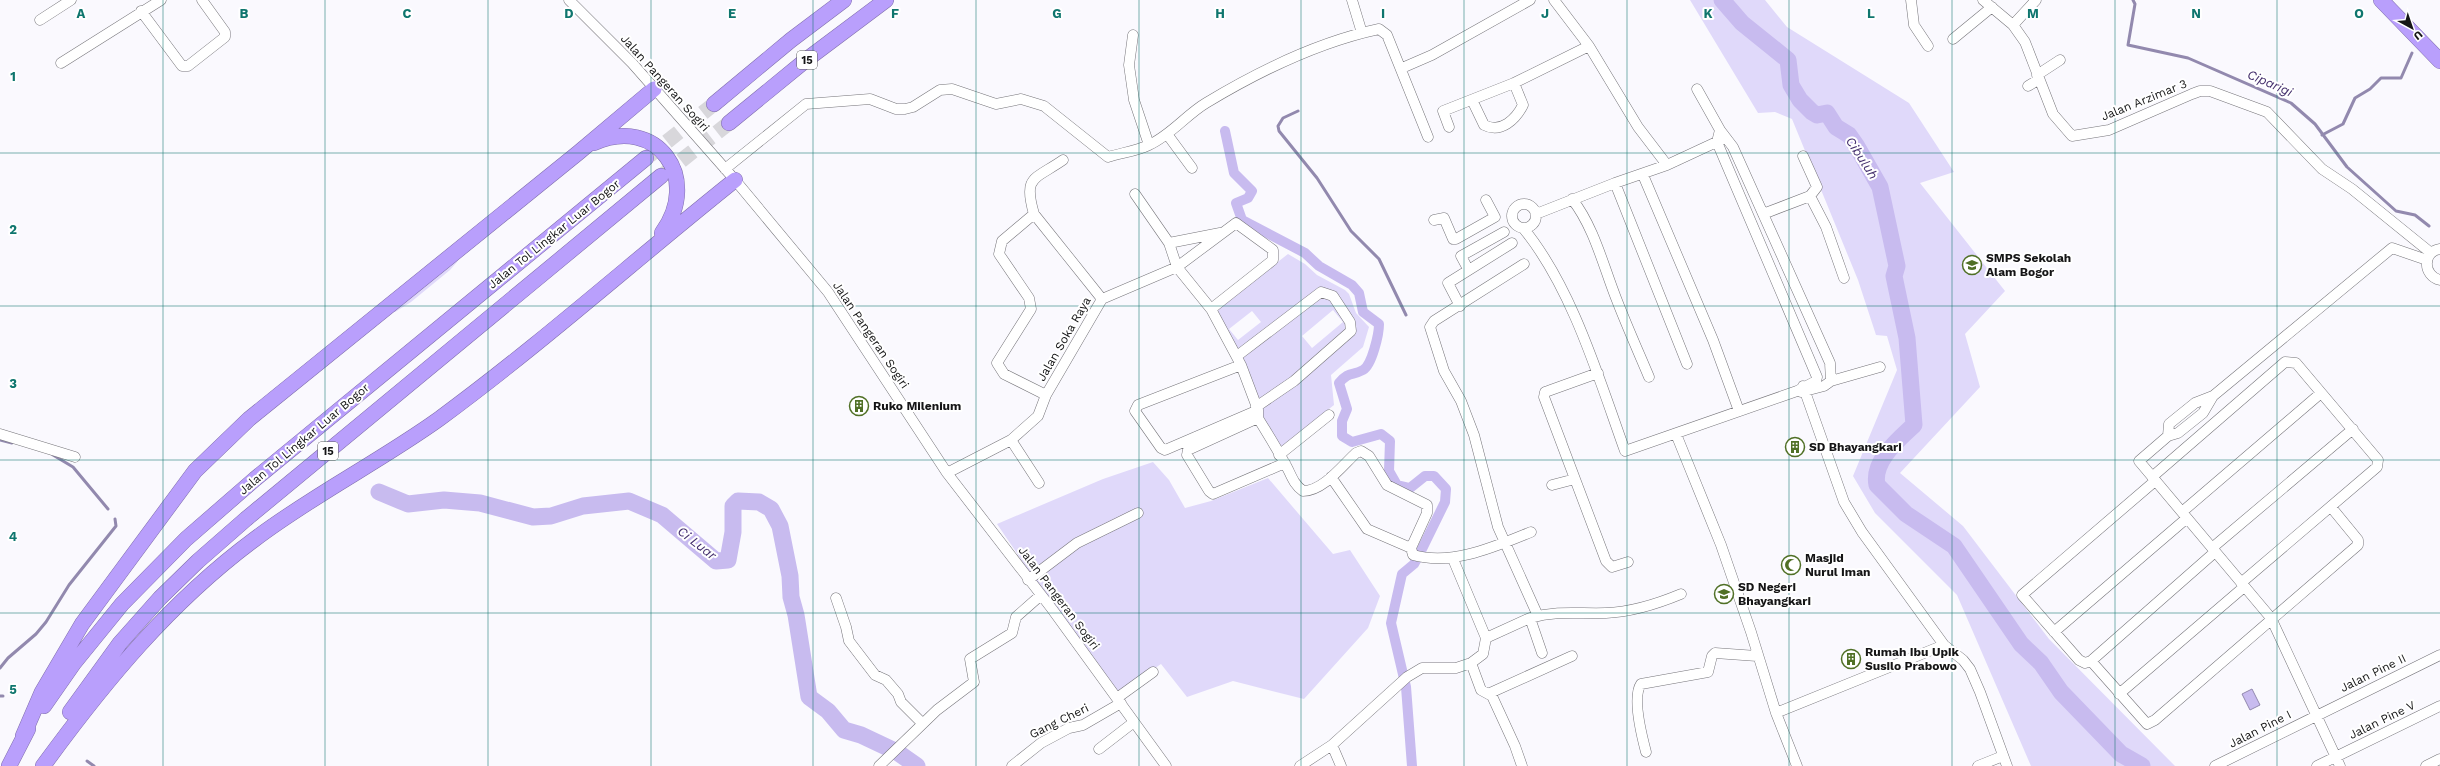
<svg xmlns="http://www.w3.org/2000/svg" width="2440" height="766" font-family="'Work Sans',sans-serif">
<style>
.green{fill:#e0d9fa;fill-rule:evenodd}
.water{fill:#c8bbef;stroke:#9289ae}
.lines{fill:none;stroke-linecap:round;stroke-linejoin:round}
.stream{stroke:#9289ae;stroke-width:3}
.canal{stroke:#c8bbef;stroke-width:10}
.river{stroke:#c8bbef;stroke-width:17}
.highway-tunnel{stroke:#d8d7db;stroke-width:15;stroke-dasharray:15 8;stroke-linecap:butt}
.minor-casing{stroke:#76757a;stroke-width:11}
.highway-casing{stroke:#806fac;stroke-width:16}
.minor{stroke:#fff;stroke-width:10}
.highway{stroke:#b99ffc;stroke-width:15}
.grid{fill:none;stroke:#0f766e;stroke-width:1;stroke-opacity:0.55}
.labels{text-anchor:middle;dominant-baseline:central;stroke-width:4;stroke-linejoin:round;paint-order:stroke}
.shield{fill:#fff;stroke:#5b5b5c;stroke-width:1}
.shield-label{font-size:11px;font-weight:bold;fill:#151516}
.street-label{font-size:12px;fill:#151516;stroke:#fff}
.poi-label{font-size:12px;font-weight:bold;fill:#151516;stroke:#fff;text-anchor:start}
.water-label{font-size:13px;font-style:italic;fill:#432e6c;stroke:#fff}
.grid-label{font-size:13px;text-anchor:middle;font-weight:bold;fill:#0f766e;stroke:#fff;stroke-width:4;stroke-linejoin:round;paint-order:stroke}
</style>
<rect width="100%" height="100%" fill="#faf9fe"/>
<path class="green" d="M1690,0H1765L1787,27L1909,103L1954,172L1920,183L2005,291L1965,334L1980,387L1900,473L1963,526L2049,639L2175,766H2031L1957,595L1875,513L1853,476L1897,370L1887,336L1876,335L1858,280L1792,119L1775,112L1758,113Z
M468,240L457,262L450,270L411,302L395,312L378,313Z
M1288,254L1305,264L1317,275L1345,290L1349,294L1356,313L1369,327L1363,347L1331,375L1334,405L1280,448L1274,445L1218,311L1220,307ZM1333,310L1343,322L1312,348L1302,336ZM1252,311L1261,322L1238,340L1229,329Z
M1153,462L1169,480L1185,508L1211,501L1268,478L1333,554L1350,550L1380,596L1368,628L1304,699L1233,681L1187,697L1161,664L1114,696L997,524L1103,479Z"/>
<path class="water" d="M2252,689L2260,705L2250,710L2242,694Z"/>
<g class="lines">
<path class="stream" d="M2133,0L2135,4L2128,45L2188,58L2291,103L2315,124L2347,167L2396,211L2415,215L2429,226
M1298,111L1283,118L1278,126L1279,131L1317,178L1351,231L1379,259L1406,315
M2322,135L2343,124L2355,98L2370,89L2381,78H2401L2412,53
M0,440L12,443
M53,455L73,467L108,509
M0,668L8,658L36,634L46,622L69,585L116,526L115,519
M0,696H3
M87,761L94,766"/>
<path class="canal" d="M1225,131L1234,173L1252,191L1248,198L1236,203L1242,220L1305,253L1319,266L1352,285L1359,293L1363,312L1379,324C1379,334 1372,365 1363,370C1352,376 1349,371 1339,383L1347,409L1342,421V436L1352,442L1381,434L1390,441L1389,471L1397,485L1410,488L1425,476H1434L1446,489L1445,502L1420,553L1414,564L1402,574L1391,623L1406,687L1412,766"/>
<path class="river" d="M1722,0L1742,23L1788,60L1791,85L1800,100L1812,112L1817,115L1827,113L1836,127L1849,135L1856,145L1880,187L1897,266L1894,276L1907,338L1914,425C1898,440 1872,461 1877,485L1906,514L1954,546L2021,644L2041,663L2061,692L2121,754L2142,766
M379,492L408,504L444,500L480,503L533,517L551,516L583,506L629,501L662,515L716,561L728,560L733,532V506L738,501L759,502L771,509L780,526L790,576L791,597L796,615L809,697L828,711L844,730L861,735L897,752L917,766"/>
<path class="highway-tunnel" d="M649,156L714,104
M663,175L729,123"/>
<defs>
<path id="minor" d="M569,0L632,63L735,180L828,292L947,473L1052,609L1166,766
M1352,0L1362,33
M1554,0L1589,46L1638,127L1667,165
M1911,0L1914,25L1928,46
M1983,0L2013,25L2025,42L2053,114L2072,136L2109,130L2192,94L2200,91H2210L2267,112L2322,169L2352,189L2431,253
M141,11L182,66H188L225,37V32L202,0
M40,20L71,0
M2013,25L2036,0
M1133,35L1129,65L1134,100L1149,145
M1953,39L1992,7
M61,63L161,0
M1402,68L1432,55L1530,0
M2037,75L2060,60
M2028,86L2038,80
M1697,89L1720,130L1733,147L1830,363L1831,381L1824,386L1801,392
M1472,100L1484,125C1501,134 1516,119 1523,105L1514,83
M1449,127L1443,111L1514,83L1589,46
M1167,134L1192,168
M1063,160C1034,180 1023,176 1034,214L1102,299
M725,169L806,104L870,99L896,109H905L913,107L940,90L952,89L996,104L1021,99L1044,106L1108,157C1121,153 1137,151 1149,145C1171,135 1186,115 1206,103C1259,71 1318,42 1379,29L1387,35L1428,137
M1643,175L1713,340L1739,411
M1615,183L1687,364
M1135,194L1169,243L1177,267L1211,309L1241,365L1258,410V418C1267,433 1276,447 1284,462C1291,473 1292,483 1303,491C1323,491 1342,466 1356,453L1361,451L1369,456L1387,485L1427,505V513L1411,548L1413,555C1452,566 1494,547 1531,532
M1810,196L1826,227L1844,278
M1572,199C1594,227 1603,265 1616,298C1626,324 1638,351 1649,377
M1512 216a12 12 0 1 1 24 0a12 12 0 1 1-24 0Z
M1034,214L1002,241L999,254L1029,298L1031,309L997,363L1004,374L1046,395
M1536,214L1615,183L1667,165L1723,139
M1763,214L1810,196L1817,187L1803,156
M1434,220L1444,218L1453,239H1456L1495,217L1486,200
M1523,228C1572,287 1599,379 1625,451L1797,391L1816,381L1817,377L1717,142L1720,130
M1169,243L1220,233
M2440,249C2422,252 2423,276 2440,280
M1524,264L1434,321L1430,327L1444,371L1461,401L1474,435L1498,527L1538,616
M1468,269L1461,256L1504,232
M1460,306L1448,283L1512,243
M1237,356L1321,292L1333,296L1350,322L1351,331L1294,381L1256,407
M1241,365L1138,405L1135,411L1161,448L1165,450L1258,410
M1598,373L1548,391L1545,392L1544,397L1606,561L1612,567L1628,562
M1831,381L1880,367
M1803,386L1844,502L1862,532L1944,645L1963,660L1970,669L1980,692L2007,766
M1258,418L1188,450L1187,455L1209,491L1213,494L1285,463
M0,434L75,457
M1676,434L1721,545L1751,632L1776,713L1797,766
M2168,436L2169,424L2195,403L2213,396
M1011,440L1039,483
M1279,455L1329,415
M947,473L1011,440L1038,416L1046,395L1102,299L1177,267L1236,223L1273,250V260L1211,309
M1331,477L1367,529L1411,548
M2152,477L2285,362L2296,363L2378,460L2377,467L2241,583
M2155,481L2022,595L2079,660L2085,663L2091,661L2147,724L2155,720L2358,545V540L2331,507
M1552,485L1575,479
M2182,512L2321,393
M2212,548L2353,429
M1028,580L1077,543L1138,513
M836,598L846,627L849,641L875,675L886,680L898,694L901,702L922,723
M1530,618C1558,610 1579,614 1606,613C1632,612 1657,604 1681,594
M2054,632L2187,518
M1486,638L1530,618L1542,653
M2091,661L2215,552
M1471,663L1481,690L1492,696L1515,746L1522,766
M1490,693L1572,656
M2119,694L2244,587
M1117,698L1153,672
M1776,713L1944,645
M1332,745L1341,766
M1099,749L1134,722
M1646,752C1642,737 1632,697 1641,684L1708,672L1712,656L1715,653L1757,656
M879,766L937,710L974,682L970,659L1012,633L1016,617L1041,595
M1012,766L1041,743L1069,728L1083,725L1121,703
M1300,766L1332,745L1407,677L1422,668H1456L1471,663L1483,654L1486,638L1453,559
M1978,766L2003,756
M2215,766L2440,655
M2317,766L2440,706
M2340,766L2271,618L2139,461L2168,436L2178,433L2203,413L2213,396L2392,248L2427,260
M2426,766L2440,759"/>
<path id="highway" d="M2381,0L2440,61
M714,104L791,40L844,0
M729,123L806,60L886,0
M594,143C657,115 702,178 662,233
M44,706L74,663L122,604L186,539L255,479L646,158
M70,712L120,643L160,598L198,561L246,519L661,176
M23,736L42,692L82,624L195,471L249,419L578,153L654,89
M9,766L28,729
M43,766C105,681 170,602 255,539C313,495 379,462 439,419C541,344 636,259 735,180"/>
</defs>
<use href="#minor" class="minor-casing"/>
<use href="#highway" class="highway-casing"/>
<use href="#minor" class="minor"/>
<use href="#highway" class="highway"/>
</g>
<path class="grid" d="M163,0V766M325,0V766M488,0V766M651,0V766M813,0V766M976,0V766M1139,0V766M1301,0V766M1464,0V766M1627,0V766M1789,0V766M1952,0V766M2115,0V766M2277,0V766M0,153H2440M0,306H2440M0,460H2440M0,613H2440"/>
<defs>
<symbol id="school-ring" viewBox="-11 -11 22 22"><circle r="9.5" fill="#fff" stroke="#507026" stroke-width="1.5"/><path d="M0-5L7-2L0 1L-7-2ZM-4 1L0 2.5L4 1V4Q0 6-4 4Z" fill="#507026"/></symbol>
<symbol id="building-ring" viewBox="-11 -11 22 22"><circle r="9.5" fill="#fff" stroke="#507026" stroke-width="1.5"/><path d="M-4-6H4V6H1V3H-1V6H-4ZM-2.5-4.3h1.7v1.8h-1.7ZM.8-4.3h1.7v1.8H.8ZM-2.5-1h1.7V.8h-1.7ZM.8-1h1.7V.8H.8Z" fill="#507026"/></symbol>
<symbol id="mosque-ring" viewBox="-11 -11 22 22"><circle r="9.5" fill="#fff" stroke="#507026" stroke-width="1.5"/><path d="M3.5-4.9A6 6 0 1 0 3.5 4.9A5 5 0 1 1 3.5-4.9Z" fill="#507026"/></symbol>
</defs>
<g fill-rule="evenodd">
<use href="#school-ring" x="1961" y="254" width="22" height="22"/>
<use href="#building-ring" x="848" y="395" width="22" height="22"/>
<use href="#building-ring" x="1784" y="436" width="22" height="22"/>
<use href="#mosque-ring" x="1780" y="554" width="22" height="22"/>
<use href="#school-ring" x="1713" y="583" width="22" height="22"/>
<use href="#building-ring" x="1840" y="648" width="22" height="22"/>
</g>
<g class="labels">
<g class="shield">
<rect x="797" y="51" width="20" height="18" rx="3"/>
<rect x="318" y="442" width="20" height="18" rx="3"/>
</g>
<g class="shield-label">
<text x="807" y="60">15</text>
<text x="328" y="451">15</text>
</g>
<g class="street-label">
<text transform="translate(665 83) rotate(48)">Jalan Pangeran Sogiri</text>
<text transform="translate(2144 100) rotate(-22)">Jalan Arzimar 3</text>
<text transform="translate(554 234) rotate(-39)">Jalan Tol Lingkar Luar Bogor</text>
<text transform="translate(871 335) rotate(56)">Jalan Pangeran Sogiri</text>
<text transform="translate(1064 339) rotate(-60)">Jalan Soka Raya</text>
<text transform="translate(304 439) rotate(-40)">Jalan Tol Lingkar Luar Bogor</text>
<text transform="translate(1059 598) rotate(53)">Jalan Pangeran Sogiri</text>
<text transform="translate(2373 673) rotate(-26)">Jalan Pine II</text>
<text transform="translate(2382 720) rotate(-26)">Jalan Pine V</text>
<text transform="translate(1059 721) rotate(-26)">Gang Cheri</text>
<text transform="translate(2260 729) rotate(-27)">Jalan Pine I</text>
</g>
<g class="poi-label">
<text x="1986" y="258">SMPS Sekolah<tspan x="1986" dy="14">Alam Bogor</tspan></text>
<text x="873" y="406">Ruko Milenium</text>
<text x="1809" y="447">SD Bhayangkari</text>
<text x="1805" y="558">Masjid<tspan x="1805" dy="14">Nurul Iman</tspan></text>
<text x="1738" y="587">SD Negeri<tspan x="1738" dy="14">Bhayangkari</tspan></text>
<text x="1865" y="652">Rumah Ibu Upik<tspan x="1865" dy="14">Susilo Prabowo</tspan></text>
</g>
<g class="water-label">
<text transform="translate(2270 83) rotate(24)">Ciparigi</text>
<text transform="translate(1862 158) rotate(57)">Cibuluh</text>
<text transform="translate(697 543) rotate(38)">Ci Luar</text>
</g>
</g>
<g class="grid-label">
<text x="81" y="18">A</text>
<text x="244" y="18">B</text>
<text x="407" y="18">C</text>
<text x="569" y="18">D</text>
<text x="732" y="18">E</text>
<text x="895" y="18">F</text>
<text x="1057" y="18">G</text>
<text x="1220" y="18">H</text>
<text x="1383" y="18">I</text>
<text x="1545" y="18">J</text>
<text x="1708" y="18">K</text>
<text x="1871" y="18">L</text>
<text x="2033" y="18">M</text>
<text x="2196" y="18">N</text>
<text x="2359" y="18">O</text>
<text x="13" y="81">1</text>
<text x="13" y="234">2</text>
<text x="13" y="388">3</text>
<text x="13" y="541">4</text>
<text x="13" y="694">5</text>
</g>
<g transform="translate(2412 28) rotate(140)" stroke="#ffffff" stroke-width="3" paint-order="stroke">
<path d="M0-3L7 15L0 10L-7 15Z" fill="#151516"/>
<text y="-6" font-size="11" font-weight="bold" text-anchor="middle" fill="#151516">U</text>
</g>
</svg>
